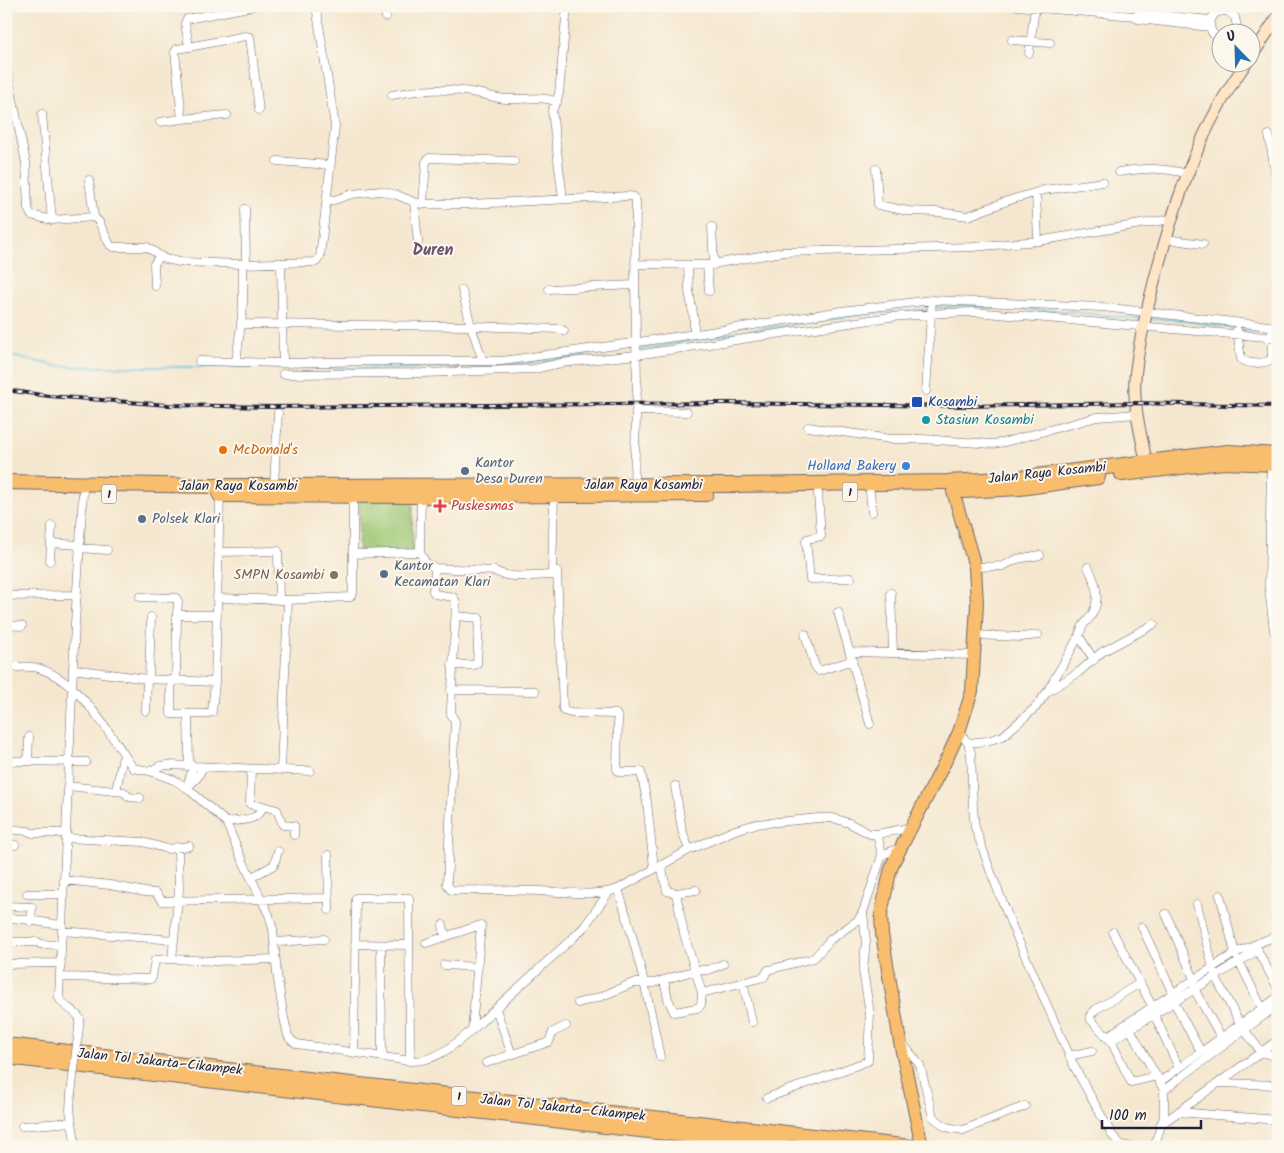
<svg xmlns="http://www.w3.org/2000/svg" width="1284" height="1153" font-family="Kalam,sans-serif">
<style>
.green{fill:#9cc672;stroke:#5f7456}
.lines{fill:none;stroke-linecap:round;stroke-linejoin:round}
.stream{stroke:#5fc1dd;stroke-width:2}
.street-casing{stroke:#6c676f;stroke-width:9}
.secondary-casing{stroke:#6c676f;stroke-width:13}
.primary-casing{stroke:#6c676f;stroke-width:14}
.highway-casing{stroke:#6c676f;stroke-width:16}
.street{stroke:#fff;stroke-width:8}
.secondary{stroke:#fde5c5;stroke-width:11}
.primary{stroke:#f9be6d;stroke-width:12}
.highway{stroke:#f9be6d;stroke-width:14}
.rail-casing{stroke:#22223b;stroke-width:4}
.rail{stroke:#fbf7ec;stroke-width:2;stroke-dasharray:5.5;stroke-linecap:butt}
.street-bridge-casing{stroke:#6c676f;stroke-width:9;stroke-linecap:butt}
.street-bridge{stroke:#fff;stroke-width:8}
.transit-dot{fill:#1a4fb4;stroke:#fbf7ec;stroke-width:2}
.culture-dot{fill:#0f9aa8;stroke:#fbf7ec;stroke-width:2}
.food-dot{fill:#e8710a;stroke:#fbf7ec;stroke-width:2}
.shop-dot{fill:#3f7fe0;stroke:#fbf7ec;stroke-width:2}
.service-dot{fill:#5c6f8a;stroke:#fbf7ec;stroke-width:2}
.health-dot{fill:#e0444e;stroke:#fbf7ec;stroke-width:2}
.education-dot{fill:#8d6e63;stroke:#fbf7ec;stroke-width:2}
.labels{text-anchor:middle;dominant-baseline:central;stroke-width:4;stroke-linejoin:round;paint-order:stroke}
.shield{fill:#fbf7ec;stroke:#636270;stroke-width:1}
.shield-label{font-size:12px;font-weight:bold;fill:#22223b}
.transit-label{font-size:14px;fill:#164399;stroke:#fbf7ec;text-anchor:start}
.culture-label{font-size:14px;fill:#0d838f;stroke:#fbf7ec;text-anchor:start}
.food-label{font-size:14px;fill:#c56008;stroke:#fbf7ec;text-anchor:start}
.service-label{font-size:14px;fill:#4e5e75;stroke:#fbf7ec;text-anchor:start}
.shop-label{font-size:14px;fill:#366cbe;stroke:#fbf7ec;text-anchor:end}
.street-label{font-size:14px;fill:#22223b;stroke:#fbf7ec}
.health-label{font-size:14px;fill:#be3a42;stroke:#fbf7ec;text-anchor:start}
.education-label{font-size:14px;fill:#785e54;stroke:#fbf7ec;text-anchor:end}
.quarter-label{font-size:16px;font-weight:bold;fill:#6d516d;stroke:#fbf7ec}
</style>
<rect width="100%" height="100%" fill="#fbf7ec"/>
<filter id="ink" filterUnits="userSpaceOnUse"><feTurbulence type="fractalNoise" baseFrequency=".02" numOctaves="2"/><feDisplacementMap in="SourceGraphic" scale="10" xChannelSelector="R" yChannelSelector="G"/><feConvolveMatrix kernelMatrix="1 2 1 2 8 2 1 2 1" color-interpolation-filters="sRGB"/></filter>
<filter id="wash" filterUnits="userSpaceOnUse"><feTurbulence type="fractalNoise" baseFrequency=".0096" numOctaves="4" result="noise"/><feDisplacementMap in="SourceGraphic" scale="20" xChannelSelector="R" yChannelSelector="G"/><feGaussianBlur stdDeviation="1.12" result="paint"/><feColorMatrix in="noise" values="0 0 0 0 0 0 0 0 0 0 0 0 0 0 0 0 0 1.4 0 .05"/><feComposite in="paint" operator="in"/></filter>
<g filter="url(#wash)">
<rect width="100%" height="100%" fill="#f5e7cf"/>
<path class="green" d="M360,499L413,500L412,552L358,551Z"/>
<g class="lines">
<path class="stream" d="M933,308L964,305L1075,312L1140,319
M1150,319H1173L1235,328
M1239,329L1269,333
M639,350L739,332L850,316L928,309
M6,355L58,366L105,367H280
M287,367L393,369L507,365L587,356"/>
</g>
</g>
<g filter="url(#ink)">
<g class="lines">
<defs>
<path id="street" d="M383,6L386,17
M1017,6L1135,16L1138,19L1210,27
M6,8L12,6
M1135,16L1140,13L1210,20
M1222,38L1213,34C1208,26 1209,19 1217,12L1227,11L1235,17L1237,27L1235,32
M1012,40L1050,43
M189,47L245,36L250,37L259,110
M1029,53L1035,8
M6,66L26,163L28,208L31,215L52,220L94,217
M392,95C424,89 445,88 477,93C487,95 497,99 507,99C524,100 540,95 557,102
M42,114L52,220
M227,115L182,119L175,52L177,49L189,47L185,23L187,19L254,6
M160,122L182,119
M1269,135L1278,190
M277,161L330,165
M876,169L878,205L908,211L938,212L968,216L1007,201L1044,190L1103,182
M1119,172C1146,168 1162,167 1188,174
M89,180L94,217L99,222L110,245L113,247H147L165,259L180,262L243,264L316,262L320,257L335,126L316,6
M1036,193L1038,241
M563,199L552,111L559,94L567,6
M328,202L352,194L381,191L397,195L414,202L423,204H470L629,196L634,197L636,202L635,285L637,384L634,485
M414,202L418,242
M423,204L426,162L429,158L514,161
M245,209L246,263
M712,227L714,265
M1166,239L1203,244
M281,263L283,363
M243,264V302L241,324L471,326L559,329L564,331
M636,264L707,265L783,252L973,247L1038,241L1171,219
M688,265L689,291L694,319V333
M707,265L709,291
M1277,279L1278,283
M155,286L154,264L159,256
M549,289L635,285
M462,290L471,326L483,361
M1237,330L1241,359C1249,365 1264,364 1272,359V333
M199,361L283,363L372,361H502L710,332L842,311L932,300L1102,307L1278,327
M236,362L241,324
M283,374L423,373L534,369L561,363L636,355L890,317L945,313L974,312L1278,338
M926,391L932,300
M636,411L687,412
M808,427L890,439H922L993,444L1005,442L1097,417L1138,414
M1271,463L1269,588L1274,631
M274,485L278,413
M870,492L872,512
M818,493L821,536L807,539L806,541L810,579L851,578
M421,494L420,552L425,562L435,568L433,591L435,594L453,597L456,602L451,710V714L455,721L447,884L451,890C481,890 511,890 541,891C566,892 594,897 618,889L689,850L735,830L756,824L819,818H833L849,823L870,834H877L909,828
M51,543L52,526
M79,548L107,550
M218,552L278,551L279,600
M353,554L420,552
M50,561L51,543L79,545
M975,567L1003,566L1017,559L1040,555
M1088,567C1096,582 1101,601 1091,616C1084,625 1082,624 1079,636L1094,660
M435,568L495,571C511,580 534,575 552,575L554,495
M557,571L563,708L564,711L571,713L616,714L618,718L617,769L619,772H641L647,802L654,868
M891,593L893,652
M6,596L77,595
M140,597L176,598L178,601L177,615
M217,598L288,600L350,597L353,593V496
M838,612L870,724
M6,625L22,626
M805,634L815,666L819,671L853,660
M975,635L1021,637L1038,635
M851,652L974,655
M452,665H474L477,664L479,618L456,616
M6,668C18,667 30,665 41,669C80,682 111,735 133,768L150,771L174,780L187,788L226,822L240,855L269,915L273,929L277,974L283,1013L288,1036L291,1040L297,1044L410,1061C436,1062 454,1045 472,1030L574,937L584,927L609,892
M73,669L147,679L215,682
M149,679L151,617
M171,681V714H205L212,712L215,682L220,495
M176,681L177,615H217
M451,690L535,691
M1047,692L1079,636
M146,711L147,679
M188,714L189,766
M959,732L968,743L971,753L973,808L975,827L990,870L1012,926L1074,1066L1112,1135L1121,1145L1133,1147
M968,743L987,741L1003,736L1036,707L1047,692L1079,672L1102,652L1154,624
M6,761L86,762
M28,761L29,737
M281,770L288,600
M150,771L160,766L168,765L310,771
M68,786L124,792L129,797L140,798
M675,786L682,830L689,850
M187,788L197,778L203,767
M187,788L193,766
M116,791L122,761L124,756
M263,806L277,810L283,825L294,826V835
M226,822C241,819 257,823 263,806L250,804L251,769
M6,829L28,831L32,833H66
M877,834L882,855
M66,838L143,842L168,849L189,846
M6,845H15
M178,847L179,890L172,959L215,961L275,959
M328,855L329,910
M661,865L667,891L676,893L696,890
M252,877L274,865L278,851
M64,880L110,885L145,892L156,893L162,901L329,898
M618,889C636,944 649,1000 660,1057
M27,894H63
M1220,895L1235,953L1262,1008
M1197,904L1215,976L1240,1024L1261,1052L1278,1057
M6,906L32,907L31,922
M1166,914L1194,979
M6,918C26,918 42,923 62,925
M443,925L445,937
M1142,927L1174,996
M62,931L174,940
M1113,932L1152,1006L1154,1014L1179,1068
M6,942H38L40,944L60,945
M275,942L324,939
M426,943L481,925L472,1030
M355,944L408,945
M381,945L382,1057
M1255,946L1278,988
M6,964L61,963
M444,965L478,967
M60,977L151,979L152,977L155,960L172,959
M664,980L668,999L674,1012L697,1008L701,1005L702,993L684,934L676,893
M743,982L752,1022
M1140,983L1095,1010L1090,1016L1091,1020L1111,1041L1131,1082L1157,1076
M1194,989L1221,1037
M702,993L760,978L764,977L768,970L814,958L831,939L858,920L863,912L882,855L900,848
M1174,1002L1201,1052
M578,1003L600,997L633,983H654L696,970H708L723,964
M496,1009L512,1055
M80,1019C76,1010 62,1007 59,997L75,623L83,493
M1130,1029L1164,1090V1116L1154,1147
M1106,1037L1235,953L1278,935
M1111,1041L1258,950
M902,1043L920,1065L933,1117L946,1127L963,1130L1025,1106
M354,1053L356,898H409L410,1061
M1069,1056L1092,1051
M486,1063L549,1042L553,1032L566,1026
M1161,1081L1278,997
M1219,1083L1278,1085
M1164,1090L1278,1005
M71,1094L70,1110L76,1147
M767,1098L868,1061L870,1013L863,971L866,941L863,912
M1178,1112L1278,1120
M1160,1125L1278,1040
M22,1126L72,1122"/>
<path id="secondary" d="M1252,56L1278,16
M1146,461C1141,434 1133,406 1135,378C1138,345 1147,310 1155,278C1175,202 1200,126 1247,62"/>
<path id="primary" d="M922,1147L900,1042L882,934L881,915L884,900L890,872L894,861L948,756L959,732L972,691L977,604L975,567L953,491"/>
<path id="highway" d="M1122,474L1223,462L1278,464
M6,482L212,486L735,485L947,482L1019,478L1228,452L1278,455
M963,491L1020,488L1098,477
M220,495L421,496L706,494
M6,1045L911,1147
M6,1057L787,1147"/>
</defs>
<use href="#street" class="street-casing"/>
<use href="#secondary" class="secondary-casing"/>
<use href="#primary" class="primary-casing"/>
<use href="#highway" class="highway-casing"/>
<use href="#street" class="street"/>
<use href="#secondary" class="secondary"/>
<use href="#primary" class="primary"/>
<use href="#highway" class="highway"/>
<defs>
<path id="rail" d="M6,390L49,396L168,405L271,407L722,403L966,406L1136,403L1278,406"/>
</defs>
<use href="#rail" class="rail-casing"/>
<use href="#rail" class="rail"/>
<defs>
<path id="street-bridge" d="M71,1094L80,1019"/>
</defs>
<use href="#street-bridge" class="street-bridge-casing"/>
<use href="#street-bridge" class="street-bridge"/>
</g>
</g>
<rect class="transit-dot" x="911" y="396" width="12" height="12" rx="2.5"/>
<circle class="culture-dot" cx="926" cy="420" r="5"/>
<circle class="food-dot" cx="223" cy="450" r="5"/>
<circle class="shop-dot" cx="906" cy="466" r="5"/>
<g class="service-dot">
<circle cx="465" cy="471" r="5"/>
<circle cx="142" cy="519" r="5"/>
<circle cx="384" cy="574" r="5"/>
</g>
<path class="health-dot" d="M437.5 498.5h5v5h5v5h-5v5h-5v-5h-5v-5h5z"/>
<circle class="education-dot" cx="334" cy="575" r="5"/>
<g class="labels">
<g class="shield">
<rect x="842.5" y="482.5" width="15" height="19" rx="4"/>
<rect x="101.5" y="484.5" width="15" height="19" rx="4"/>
<rect x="451.5" y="1086.5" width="15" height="19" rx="4"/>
</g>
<g class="shield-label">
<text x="850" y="492">1</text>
<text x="109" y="494">1</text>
<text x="459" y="1096">1</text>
</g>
<g class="transit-label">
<text x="928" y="402">Kosambi</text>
</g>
<g class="culture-label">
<text x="936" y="420">Stasiun Kosambi</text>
</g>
<g class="food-label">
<text x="233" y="450">McDonald's</text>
</g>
<g class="service-label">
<text x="475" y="463">Kantor<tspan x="475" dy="16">Desa Duren</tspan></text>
<text x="152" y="519">Polsek Klari</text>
<text x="394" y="566">Kantor<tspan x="394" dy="16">Kecamatan Klari</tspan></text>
</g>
<g class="shop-label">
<text x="896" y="466">Holland Bakery</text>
</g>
<g class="street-label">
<text transform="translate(1047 473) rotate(-6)">Jalan Raya Kosambi</text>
<text x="643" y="485">Jalan Raya Kosambi</text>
<text x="238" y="486">Jalan Raya Kosambi</text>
<text transform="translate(160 1062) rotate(6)">Jalan Tol Jakarta–Cikampek</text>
<text transform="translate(563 1108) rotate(6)">Jalan Tol Jakarta–Cikampek</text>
</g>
<g class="health-label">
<text x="451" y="506">Puskesmas</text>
</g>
<g class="education-label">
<text x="324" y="575">SMPN Kosambi</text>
</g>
<g class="quarter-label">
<text x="433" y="250">Duren</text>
</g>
</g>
<rect width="1284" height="1153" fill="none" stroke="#fbf7ec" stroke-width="25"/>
<g transform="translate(1236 48) rotate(337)"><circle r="24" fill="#fbf7ec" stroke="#a4a2a5"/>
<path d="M0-4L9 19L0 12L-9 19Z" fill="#1f6fb2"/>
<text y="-8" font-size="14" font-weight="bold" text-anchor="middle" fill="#22223b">U</text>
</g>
<path d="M1102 1120v8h99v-8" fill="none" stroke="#22223b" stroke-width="2.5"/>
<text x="1109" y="1120" font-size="15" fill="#22223b" stroke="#fbf7ec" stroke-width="4" paint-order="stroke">100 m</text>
</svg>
